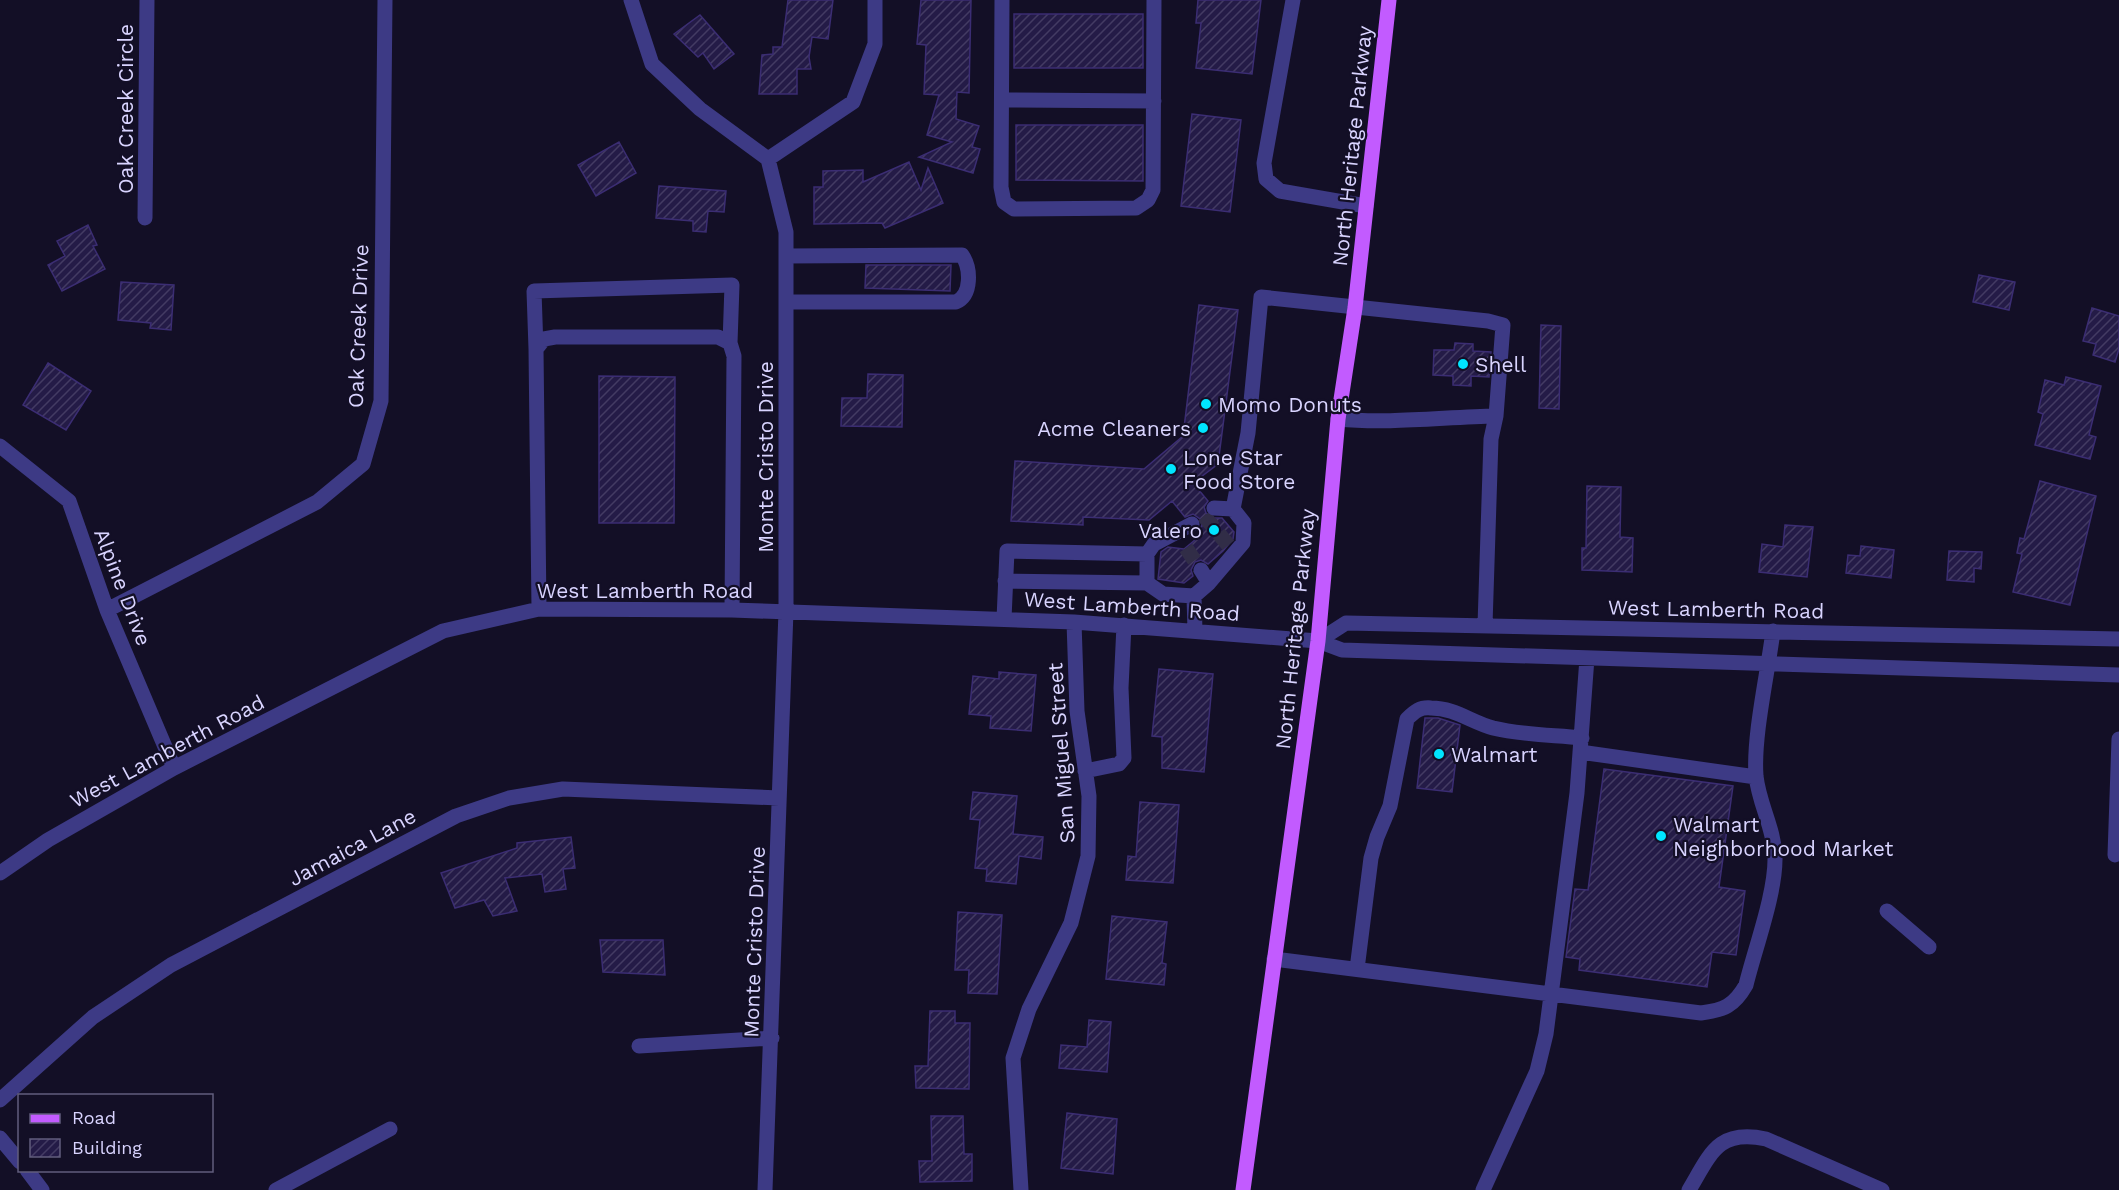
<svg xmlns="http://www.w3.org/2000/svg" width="2119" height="1190" font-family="'Work Sans',sans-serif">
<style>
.building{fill:url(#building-hatch);stroke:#3b2d73;stroke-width:1.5}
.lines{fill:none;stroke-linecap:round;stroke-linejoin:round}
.minor-tunnel{stroke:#312d47;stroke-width:15;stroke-dasharray:15 8;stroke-linecap:butt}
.minor{stroke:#3d3a85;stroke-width:15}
.major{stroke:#c25bff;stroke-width:15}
.poi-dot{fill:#00e5ff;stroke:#130f26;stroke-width:2}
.labels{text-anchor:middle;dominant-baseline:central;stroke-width:4.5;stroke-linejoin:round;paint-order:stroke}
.street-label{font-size:21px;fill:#d9d4ff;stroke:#130f26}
.poi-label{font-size:21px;fill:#d9d4ff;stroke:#130f26;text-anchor:start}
</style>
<defs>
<pattern id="building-hatch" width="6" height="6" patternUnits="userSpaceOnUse" patternTransform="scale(1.5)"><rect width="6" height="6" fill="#241b47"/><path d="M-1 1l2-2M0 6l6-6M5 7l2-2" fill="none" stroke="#433b63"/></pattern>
</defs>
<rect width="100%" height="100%" fill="#130f26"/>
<path class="building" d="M788,0H833L828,39L812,37L809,57L811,69H797V94H759L762,55L773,54V47H782Z
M921,0H971L969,93L957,92L956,119L979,126L972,147L980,149L973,173L919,157L952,142L927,135L939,95L924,94L926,45L917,44Z
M1198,0H1261L1252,74L1196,68L1201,23H1196Z
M1014,14H1143V68H1014Z
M700,15L734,54L714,69L703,53L698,57L674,34Z
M1192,114L1241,120L1230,212L1181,206Z
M1016,125H1143V181L1016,180Z
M619,142L636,173L596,196L578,165Z
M909,162L921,190L928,168L943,203L885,228L882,223L814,224V187H823V171L863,170V182Z
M659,186L726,191L724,212L708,211L706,232L693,231V221L656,218Z
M88,225L97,245L93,246L105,269L62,291L48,265L65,256L57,241Z
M866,265H951L950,291L865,288Z
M1979,275L2015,282L2009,310L1973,302Z
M121,282L174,285L171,330L150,328L151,323L118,320Z
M1199,305L1238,310L1218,464L1193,483L1208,501L1204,507L1206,513L1213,518H1222L1234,532L1233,539L1223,551L1208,564L1201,560L1195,562L1191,570L1193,576L1184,583L1158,579L1161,552L1168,547L1184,549L1201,535L1198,532L1202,525L1200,519L1193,514L1185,517L1172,501L1149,520L1083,517V525L1011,521L1015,461L1144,469L1183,436Z
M2092,308L2119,316V349L2115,362L2093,355L2096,344L2083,341Z
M1541,325L1561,326L1559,409L1539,408Z
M1455,343L1473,344V351L1491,352L1489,377L1471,376V386L1453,385V376L1433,375L1434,350H1454Z
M48,363L91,391L66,430L23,405Z
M868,374L903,375L902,427L841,426L842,398H867Z
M599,376L675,377L674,523H599Z
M2066,377L2101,386L2089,435L2096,437L2090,459L2035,445L2043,414L2038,412L2045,380L2064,385Z
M2040,481L2096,496L2070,605L2013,592L2022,554L2017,553L2020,538L2024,539Z
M1587,486L1621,487L1620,537L1633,538L1632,572L1582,570V548H1586Z
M1785,525L1813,527L1807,577L1759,572L1762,544L1783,547Z
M1861,546L1894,550L1891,578L1846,573L1848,555L1860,556Z
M1949,551L1982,552L1981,569L1974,568V582L1947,580Z
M1159,669L1213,674L1204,772L1162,768V737L1152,736Z
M999,672L1036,675L1031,731L990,728L991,716L969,714L973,676L999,679Z
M1425,718H1438L1460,725L1452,792L1417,788Z
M1604,769L1733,786L1719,887L1745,891L1736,955L1712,952L1707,987L1579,970L1580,959L1566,957L1575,889L1588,890Z
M973,792L1017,796L1013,834L1043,837L1041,859L1019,856L1016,884L986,881L987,869L975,868L980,820L970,819Z
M1140,802L1179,805L1173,883L1126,880L1128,856L1136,857Z
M571,837L575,868L563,869L566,889L545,892L542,874L505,878L517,911L493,916L484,900L455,908L441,873L517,848V843Z
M958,912L1002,915L997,994L968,993L969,970H955Z
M1112,916L1167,922L1162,963L1166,964L1164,985L1106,979Z
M600,940H663L665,975L603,972Z
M930,1011H955V1023H970L969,1089L916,1088L915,1066H928Z
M1089,1020L1111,1022L1107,1072L1059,1068L1061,1045L1087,1047Z
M1067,1113L1117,1119L1113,1174L1061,1168Z
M931,1116H963L964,1154H972V1181L920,1182L919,1161H932Z"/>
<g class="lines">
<path class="minor-tunnel" d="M1204,516L1229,546
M1186,548L1201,570"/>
<path class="minor" d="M631,0L652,64L700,109L768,159L786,232V611L765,1190
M1002,0L1001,187L1004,202L1014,209L1136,208L1148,200L1153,190L1154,0
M1293,0L1264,163L1266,179L1280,191L1366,206
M1002,100L1154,101
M768,159L853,102L875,44V0
M145,218L147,0
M786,256L962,255C971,268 972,295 956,302H786
M536,349L534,291L732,285L730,343
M1338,419C1389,424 1444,417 1496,416
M0,446L69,501L107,610L174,768
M1214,508L1233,509L1248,433L1261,297L1488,321L1503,325L1496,416L1491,439L1485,625
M1201,570L1209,583
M1005,581L1147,583L1163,594L1194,596L1209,583L1243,543L1244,523L1233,509
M1147,583V554
M1194,596L1195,631
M539,609L536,349L544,339L555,337H718L730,343L734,356L732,610
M107,610L317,502L363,464L381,401L385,0
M1004,619L1007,551L1147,554L1154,544L1192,524
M1318,641L1346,623L2119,639
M1580,752L1756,777
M1085,771L1119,764L1124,758L1121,688L1124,625
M2115,855L2119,739
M0,873L48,840L174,768L443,631L539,609L732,610L1074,622L1318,641L1342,650L2119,675
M1887,911L1929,947
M1274,959L1701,1013C1724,1010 1734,1006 1746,985C1755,948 1776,893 1775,856C1774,828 1759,804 1756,776C1753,736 1768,672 1773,631
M1357,969L1371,858L1377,837L1390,806L1407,719C1415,711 1420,707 1431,708C1455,708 1471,722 1493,728C1522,735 1553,735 1582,738
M639,1046L772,1038
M0,1100L93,1017L171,965L456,816L509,798L563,789L779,798
M0,1138L20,1162
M27,1170L42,1190
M276,1190L390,1129
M1021,1190L1013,1058L1029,1009L1071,923L1088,856L1089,796L1077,711L1074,622
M1483,1190L1537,1071L1546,1034L1577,793L1587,658
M1689,1190C1711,1153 1718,1129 1766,1139L1882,1190"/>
<path class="major" d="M1243,1190L1318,641L1338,419L1355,308L1389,0"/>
</g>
<g class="poi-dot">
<circle cx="1463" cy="364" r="6"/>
<circle cx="1206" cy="404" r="6"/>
<circle cx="1203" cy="428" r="6"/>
<circle cx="1171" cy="469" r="6"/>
<circle cx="1214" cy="530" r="6"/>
<circle cx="1439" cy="754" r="6"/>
<circle cx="1661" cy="836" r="6"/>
</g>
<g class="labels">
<g class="street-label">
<text transform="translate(125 109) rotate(-90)">Oak Creek Circle</text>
<text transform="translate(1352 146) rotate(-84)">North Heritage Parkway</text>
<text transform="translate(358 326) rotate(-88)">Oak Creek Drive</text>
<text transform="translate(765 457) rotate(-90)">Monte Cristo Drive</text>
<text transform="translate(123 587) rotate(69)">Alpine Drive</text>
<text x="645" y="590">West Lamberth Road</text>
<text transform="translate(1132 606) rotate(4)">West Lamberth Road</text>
<text transform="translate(1716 609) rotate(1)">West Lamberth Road</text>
<text transform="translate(1295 629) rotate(-84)">North Heritage Parkway</text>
<text transform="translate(167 751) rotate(-28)">West Lamberth Road</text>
<text transform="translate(1061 753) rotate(-94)">San Miguel Street</text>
<text transform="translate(352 847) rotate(-28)">Jamaica Lane</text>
<text transform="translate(754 942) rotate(-88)">Monte Cristo Drive</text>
</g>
<g class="poi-label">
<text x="1475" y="364">Shell</text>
<text x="1218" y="404">Momo Donuts</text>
<text x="1191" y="428" text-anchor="end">Acme Cleaners</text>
<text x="1183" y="457">Lone Star<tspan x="1183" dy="24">Food Store</tspan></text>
<text x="1202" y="530" text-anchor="end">Valero</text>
<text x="1451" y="754">Walmart</text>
<text x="1673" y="824">Walmart<tspan x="1673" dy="24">Neighborhood Market</tspan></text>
</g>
</g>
<rect x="18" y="1094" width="195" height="78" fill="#130f26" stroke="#625e7d" stroke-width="1.5"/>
<rect x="30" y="1114" width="30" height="9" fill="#c25bff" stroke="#625e7d" stroke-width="1.5"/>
<text x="72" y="1124" font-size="18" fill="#d9d4ff">Road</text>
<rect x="30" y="1139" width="30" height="18" fill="url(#building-hatch)" stroke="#625e7d" stroke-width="1.5"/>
<text x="72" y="1154" font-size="18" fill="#d9d4ff">Building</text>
</svg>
